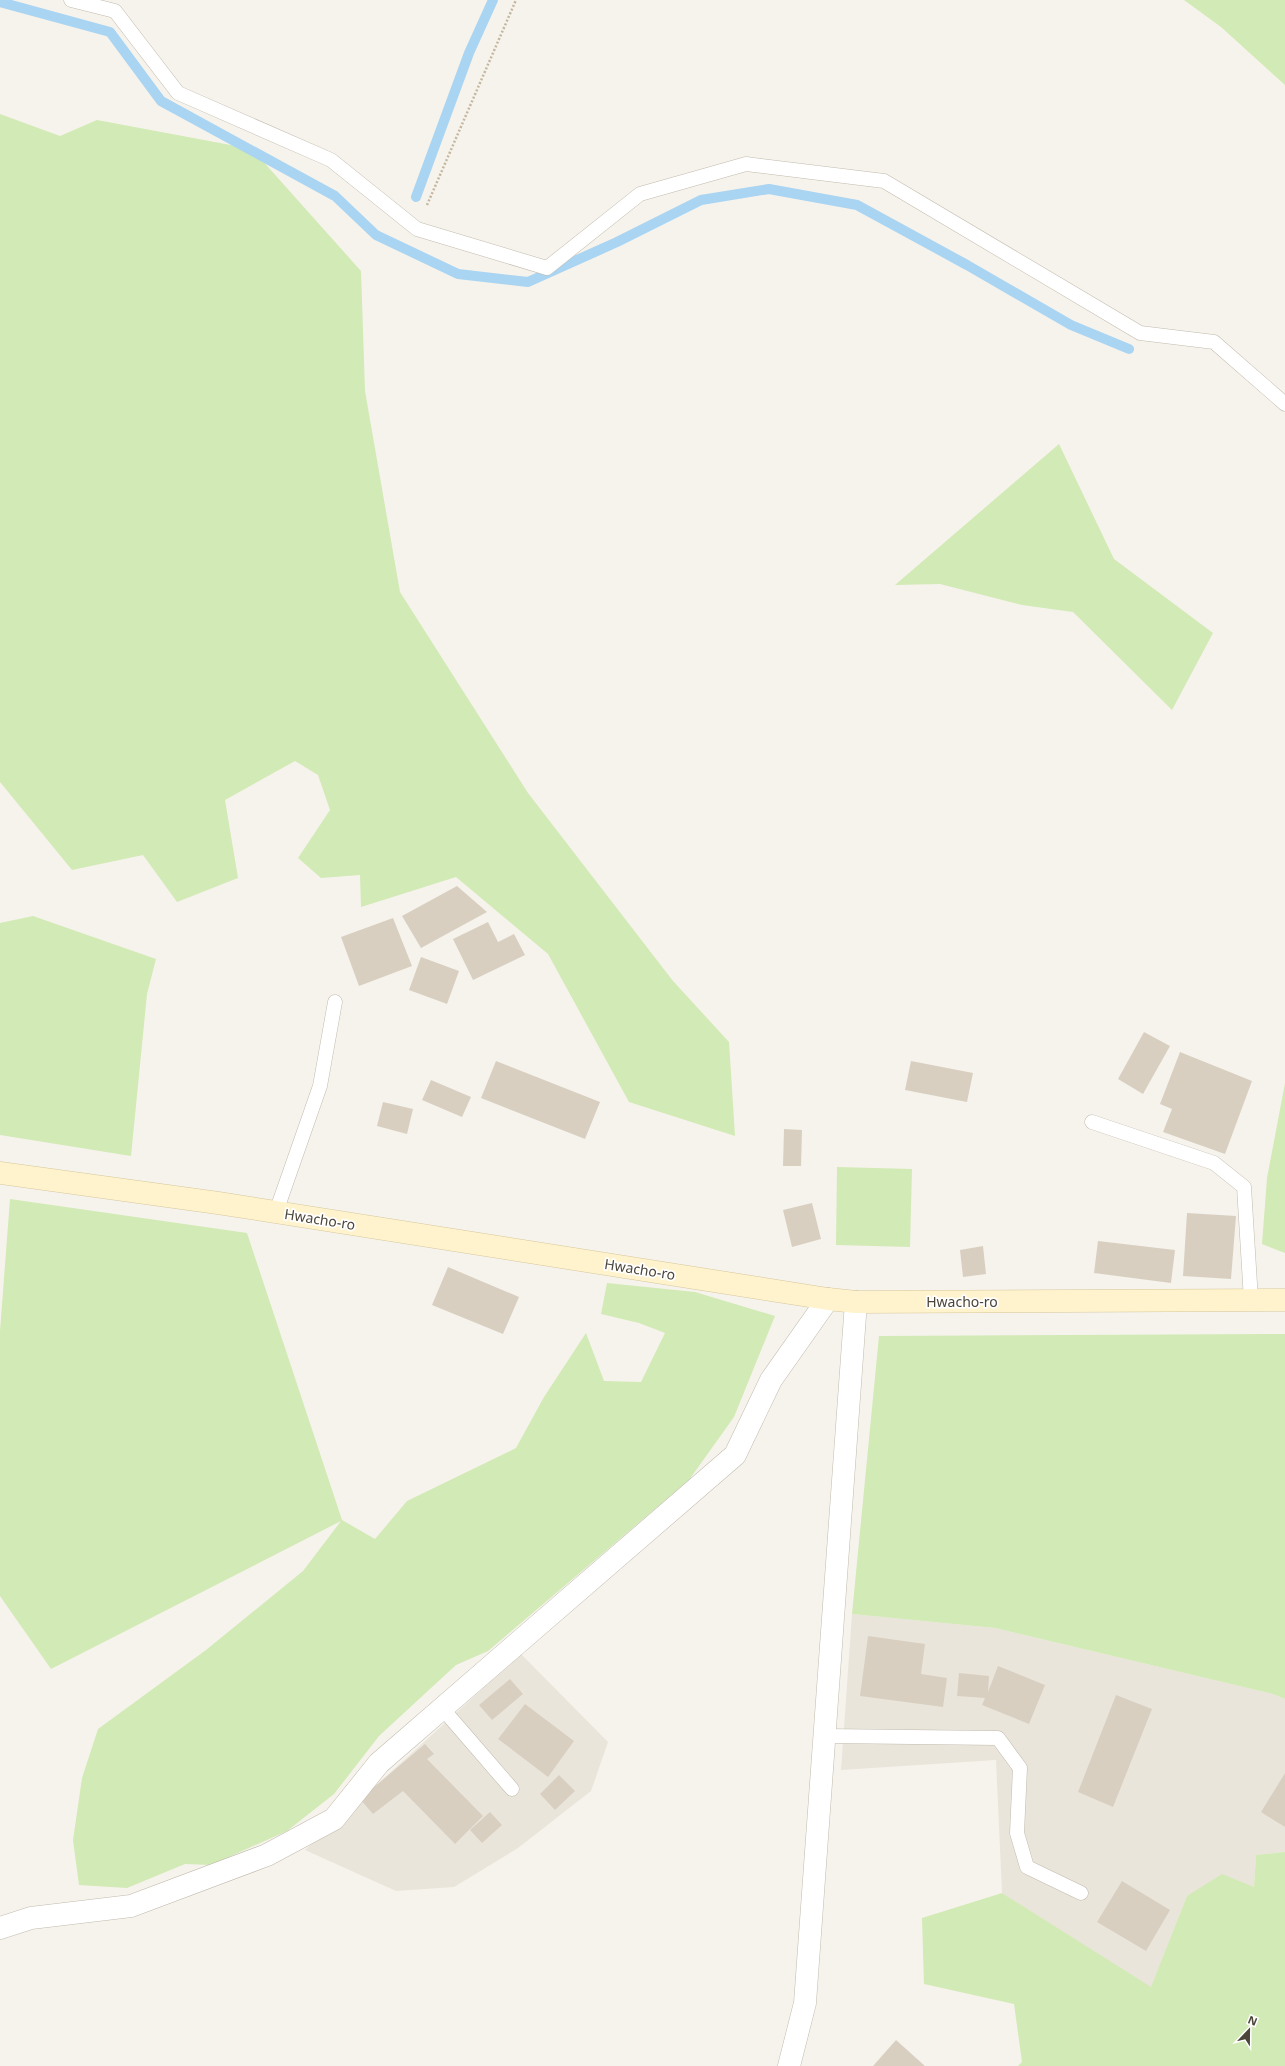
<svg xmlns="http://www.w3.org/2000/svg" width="1285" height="2066" font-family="'Noto Sans',sans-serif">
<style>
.residential{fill:#eae5da}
.green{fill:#d2eab5}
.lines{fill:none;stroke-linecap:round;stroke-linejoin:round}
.stream{stroke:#a9d4f2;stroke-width:10}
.building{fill:#d8cfc1}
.lane-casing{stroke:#c2bbae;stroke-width:15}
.street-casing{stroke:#c2bbae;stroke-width:23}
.secondary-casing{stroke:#d6c79b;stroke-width:23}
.path{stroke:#c4b79f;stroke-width:2.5;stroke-dasharray:2 2;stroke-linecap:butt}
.lane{stroke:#fff;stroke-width:14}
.street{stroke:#fff;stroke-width:22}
.secondary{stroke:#fff3cd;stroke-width:22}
.labels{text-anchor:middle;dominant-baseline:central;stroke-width:3.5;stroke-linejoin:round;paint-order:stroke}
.street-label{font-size:14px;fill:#4b4439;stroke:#fff}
</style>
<rect width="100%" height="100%" fill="#f6f3ec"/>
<path class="residential" d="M852,1614L995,1628L1273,1694L1285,1699V1852L1256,1855L1254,1887L1187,1896L1151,1988L1002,1893L996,1760L841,1770Z
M521,1654L608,1742L591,1791L518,1848L454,1887L396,1891L305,1850Z"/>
<path class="green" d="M1184,0H1285V85L1221,27Z
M0,114L60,136L97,120L252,149L361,271L365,391L400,592L528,793L673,981L729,1042L735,1136L629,1102L548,954L456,877L361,907L360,875L321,878L298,858L330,810L318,775L295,761L225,800L238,878L177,902L143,855L72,870L0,782Z
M1059,444L1114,559L1213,633L1172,710L1073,612L1022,605L940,584L895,585Z
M33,916L156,959L147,994L131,1156L0,1135V923Z
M1285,1083V1253L1262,1244L1267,1178Z
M837,1167L912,1169L910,1247L836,1245Z
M10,1199L247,1233L342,1520L375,1539L407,1501L516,1448L544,1397L586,1333L604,1381L641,1382L665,1333L639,1323L601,1314L607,1283L695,1292L775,1316L734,1417L689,1480L488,1651L456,1665L379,1736L334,1794L287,1831L211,1865L185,1864L127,1888L79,1885L73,1840L82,1778L98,1729L206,1650L303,1571L341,1521L51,1669L0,1596V1331Z
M1285,1334V1699L1273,1694L995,1628L852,1614L879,1336Z
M1285,1852V2066H1018L1022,2062L1014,2004L924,1984L922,1918L1002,1893L1151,1987L1187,1896L1222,1874L1254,1887L1256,1855Z"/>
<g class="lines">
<path class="stream" d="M0,2L110,32L161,101L335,196L376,235L458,274L528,282L617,242L701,200L769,189L857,205L967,265L1071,325L1129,349
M416,197L469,53L493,0"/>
</g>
<path class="building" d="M457,886L487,912L421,948L402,916Z
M393,918L412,966L359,986L341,937Z
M488,922L498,942L514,934L525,955L473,980L453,939Z
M421,957L459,971L447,1004L409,990Z
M1144,1032L1170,1046L1143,1094L1118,1079Z
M1180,1052L1252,1081L1225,1154L1163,1132L1172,1109L1160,1104Z
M496,1061L600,1102L585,1139L481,1098Z
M911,1061L973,1073L967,1102L905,1090Z
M431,1080L471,1097L462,1117L422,1100Z
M383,1102L413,1109L407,1134L377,1126Z
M784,1129L802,1130L801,1166H783Z
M812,1203L821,1239L792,1247L783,1210Z
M1187,1213L1236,1216L1231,1279L1183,1276Z
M1098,1241L1175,1250L1171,1283L1094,1273Z
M983,1246L986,1274L963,1277L960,1250Z
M448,1267L519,1297L503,1334L432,1305Z
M868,1636L925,1644L921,1674L947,1678L943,1707L860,1696Z
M998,1666L1045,1685L1029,1724L982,1705L985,1698L957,1696L959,1673L989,1676L988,1692Z
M510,1679L523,1694L492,1720L479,1705Z
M1116,1695L1152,1709L1113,1807L1078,1792Z
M525,1704L574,1741L548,1777L498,1739Z
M425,1744L434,1754L427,1759L483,1816L455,1844L403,1791L373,1814L360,1799Z
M1285,1773V1827L1261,1812Z
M559,1775L575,1791L555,1810L540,1794Z
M490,1812L502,1825L482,1843L470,1830Z
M1122,1881L1170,1910L1146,1951L1097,1922Z
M896,2040L925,2066H873Z"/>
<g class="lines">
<defs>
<path id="lane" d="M71,0L115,11L178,93L331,160L417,229L547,268L640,194L746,164L884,181L1140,333L1214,342L1285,404
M1092,1122L1214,1163L1244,1187L1251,1300
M276,1212L320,1086L335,1002
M442,1708L512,1789
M826,1736L998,1738L1020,1768L1017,1833L1027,1867L1081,1893"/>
<path id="street" d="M0,1928L31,1918L131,1906L267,1855L334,1819L379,1763L735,1455L771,1380L828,1299
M789,2066L805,2003L856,1302"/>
<path id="secondary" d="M0,1173L218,1203L828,1299L856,1302L1285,1300"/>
</defs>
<use href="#lane" class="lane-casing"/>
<use href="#street" class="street-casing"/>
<use href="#secondary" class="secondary-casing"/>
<path class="path" d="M427,205L516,0"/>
<use href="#lane" class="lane"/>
<use href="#street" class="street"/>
<use href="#secondary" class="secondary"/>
</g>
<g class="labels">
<g class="street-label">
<text transform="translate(320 1219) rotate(9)">Hwacho-ro</text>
<text transform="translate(640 1269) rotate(9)">Hwacho-ro</text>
<text x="962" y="1301">Hwacho-ro</text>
</g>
</g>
<g transform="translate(1249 2030) rotate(22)" stroke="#ffffff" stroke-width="3" paint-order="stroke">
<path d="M0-3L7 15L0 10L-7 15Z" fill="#4b4439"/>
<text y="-6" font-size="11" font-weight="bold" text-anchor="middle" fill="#4b4439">N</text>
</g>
</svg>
